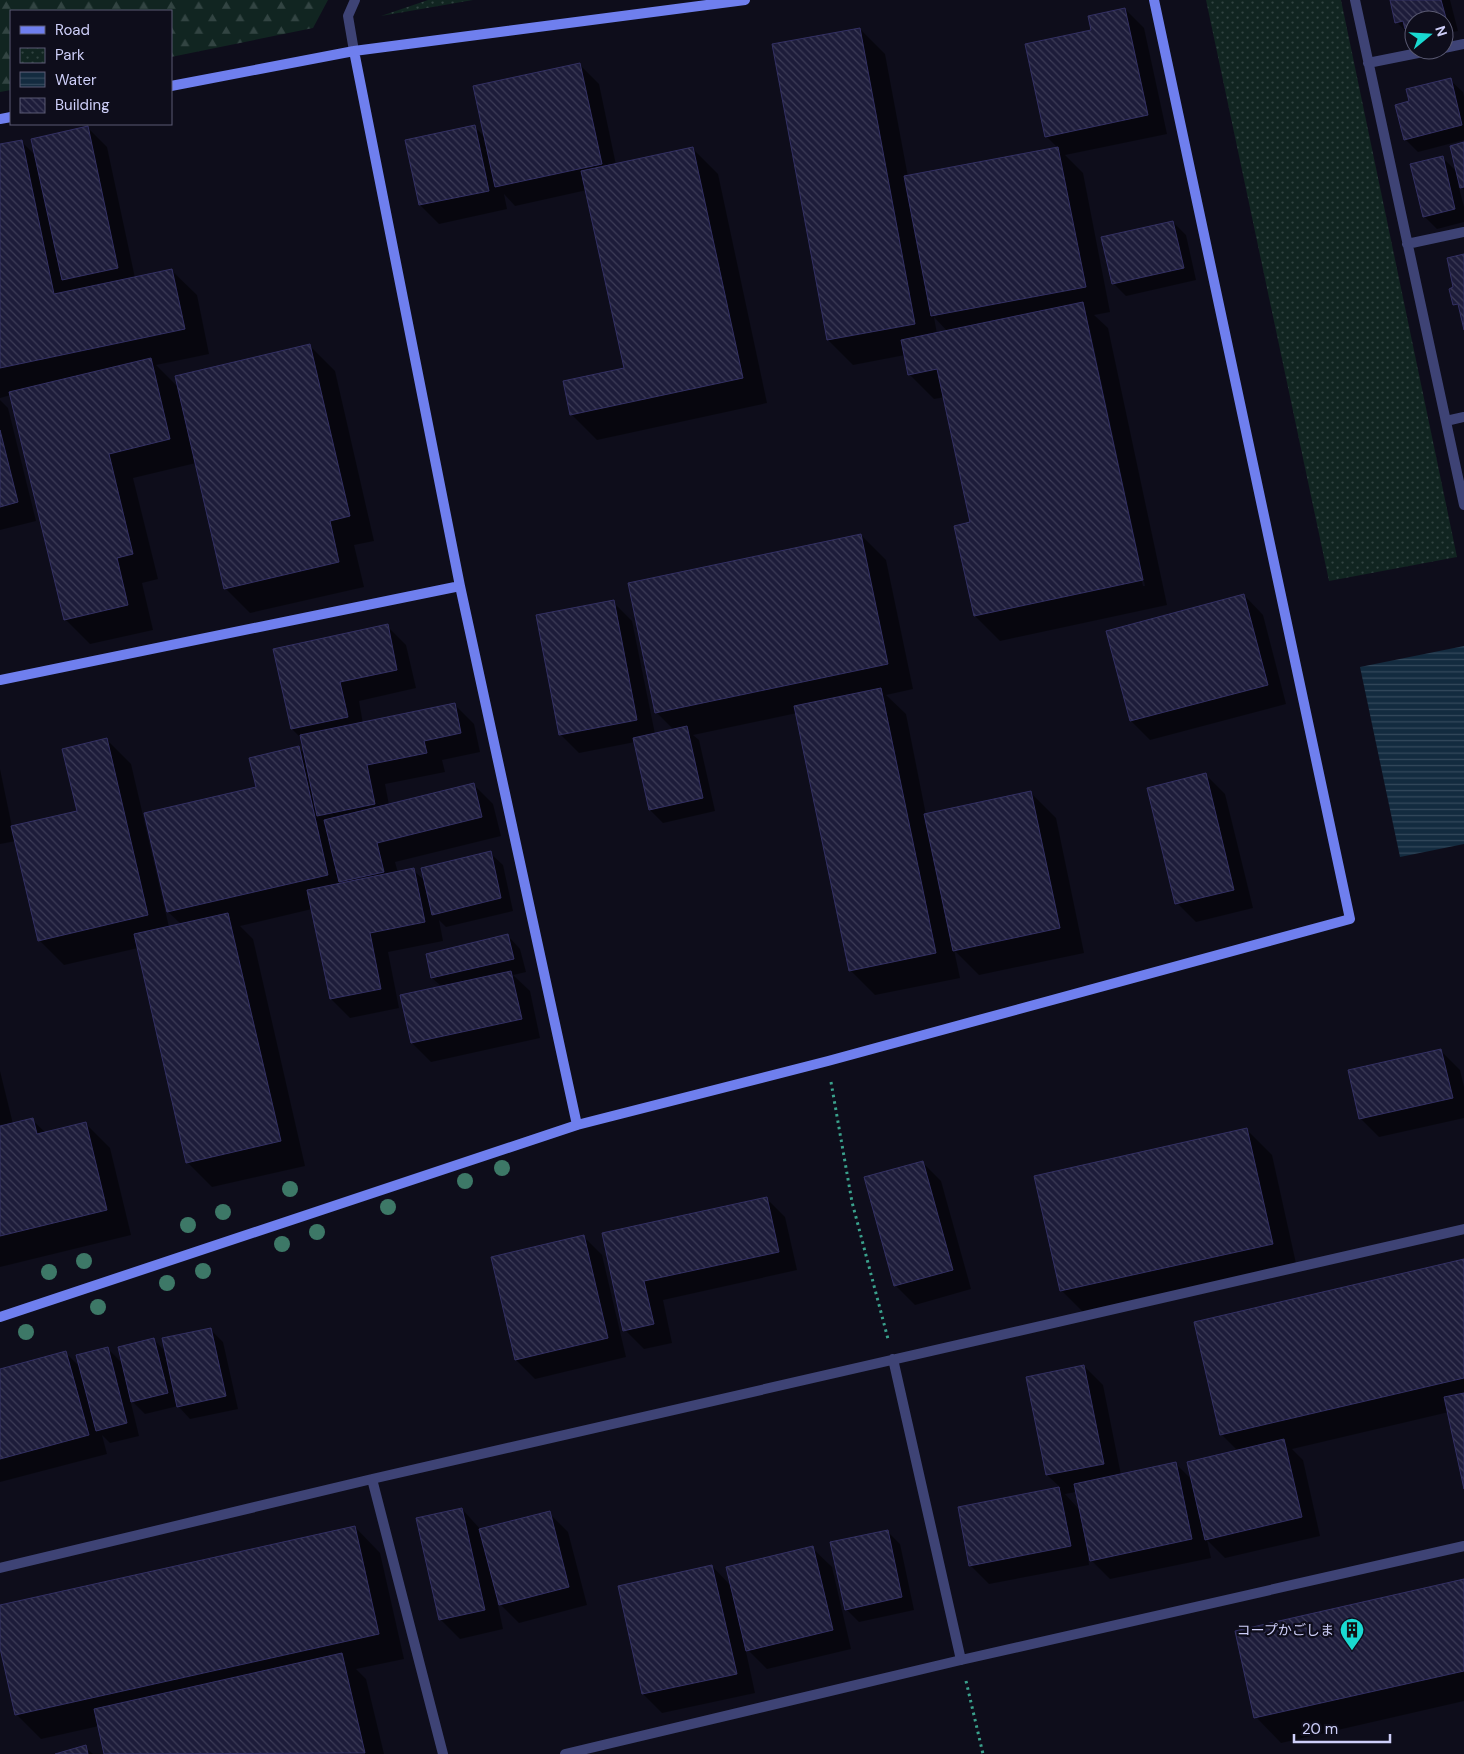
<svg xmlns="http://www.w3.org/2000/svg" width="1464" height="1754" font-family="'DM Sans','Noto Sans JP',sans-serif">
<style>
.forest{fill:url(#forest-firs)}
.park{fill:url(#park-dots)}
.water{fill:url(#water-rules)}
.shadow{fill:#0007;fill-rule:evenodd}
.building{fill:url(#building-back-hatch);stroke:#333063}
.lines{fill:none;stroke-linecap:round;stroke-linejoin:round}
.path{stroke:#3aa18c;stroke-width:3;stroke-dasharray:2.5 4;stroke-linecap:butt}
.street{stroke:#3e4375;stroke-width:10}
.secondary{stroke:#6f7fee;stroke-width:10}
.tree{fill:#3d7867}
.labels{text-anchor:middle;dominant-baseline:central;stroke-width:4.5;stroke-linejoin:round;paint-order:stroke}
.poi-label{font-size:14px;fill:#cecff9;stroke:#0e0d1b;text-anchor:end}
</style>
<defs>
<pattern id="forest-firs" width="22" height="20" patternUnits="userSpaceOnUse" patternTransform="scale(1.25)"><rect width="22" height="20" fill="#112521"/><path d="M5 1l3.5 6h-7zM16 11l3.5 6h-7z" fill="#324442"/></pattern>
<pattern id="park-dots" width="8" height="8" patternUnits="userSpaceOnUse" patternTransform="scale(1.25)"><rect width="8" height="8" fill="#112521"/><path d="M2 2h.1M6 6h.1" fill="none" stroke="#324442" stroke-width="1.8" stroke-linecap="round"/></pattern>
<pattern id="water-rules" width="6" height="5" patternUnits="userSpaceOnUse" patternTransform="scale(1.25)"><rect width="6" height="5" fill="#132b3f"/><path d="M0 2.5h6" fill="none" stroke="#34495c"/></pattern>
<pattern id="building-back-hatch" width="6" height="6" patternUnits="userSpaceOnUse" patternTransform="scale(1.25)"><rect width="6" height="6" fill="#1d1c3a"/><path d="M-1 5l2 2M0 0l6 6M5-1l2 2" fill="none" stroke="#3d3c57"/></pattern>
</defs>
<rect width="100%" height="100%" fill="#0e0d1b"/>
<path class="forest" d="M0,0H328L313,28L171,57V11H11V90L0,92Z"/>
<path class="park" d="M428,0H473L381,16Z
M1206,0H1341L1457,557L1329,581Z"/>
<path class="water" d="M1464,646V844L1400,857L1360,667Z"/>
<path class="shadow" d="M1391,0H1450L1458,31L1444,34V20H1414V36L1409,35L1397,22Z
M1125,9L1144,28L1167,134L1065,155L1083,173L1110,312L1094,315L1108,328L1167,605L1000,641L975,616L972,523L945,397L934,399L909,374L905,355L853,365L828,340L860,29L885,54L908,177L1058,148L1046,136L1092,31ZM934,317L948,332L937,334ZM1088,330H1090L1145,586H1143Z
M579,64L599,84L616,165L693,149L718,174L767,403L597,440L571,414L625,369L587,190L515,206L504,194L507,209L439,224L420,205L406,141L474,126L485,137Z
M1450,80L1463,92L1464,97V140L1418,152L1405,139L1410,102Z
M88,128L107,147L135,278L171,270L197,295L209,354L156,365L179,388L310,346L335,371L374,541L354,545L364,587L250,613L225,588L196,463L133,478L158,579L142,583L153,630L90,644L65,619L11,395L0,398V146L21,141L36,156Z
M1464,143V190L1458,184L1464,207V222L1437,229L1424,216L1442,157L1458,173Z
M1173,222L1186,235L1196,280L1126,296L1113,283Z
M0,400L8,408L36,521L0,530Z
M861,535L886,560L913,689L886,695L906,714L926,815L1031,793L1056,818L1084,953L979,975L954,950L960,978L875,995L850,970L797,713L693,735L699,740L715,811L663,823L650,810L635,742L579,753L560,734L613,602L632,621L655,734L674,730L656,712Z
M1244,595L1263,615L1286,704L1150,740L1131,721Z
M387,626L406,645L416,688L359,701L363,724L455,705L474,724L480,752L442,760L445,772L385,784L389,805L474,785L493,804L501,836L395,862L398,873L413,870L426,882L490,853L503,865L513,911L446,927L439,920L443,941L388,952L399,1008L350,1018L331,999L312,909L240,926L253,939L305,1166L212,1187L187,1162L138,948L64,965L39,940L16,841L0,844V769L12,827L78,811L106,739L131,764L169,927L181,924L168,912L257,788L298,748L306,755L302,739L292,729L275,650Z
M1206,775L1225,794L1253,908L1196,922L1177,903Z
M508,936L520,949L526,972L513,975L530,991L540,1038L431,1062L412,1043L442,987L432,978Z
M1441,1051L1460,1070L1464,1087V1118L1379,1137L1360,1118Z
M0,1071L13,1124L32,1120L46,1133L85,1123L110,1148L131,1235L0,1267Z
M1247,1130L1272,1155L1297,1268L1086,1315L1061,1290Z
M922,1162L941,1181L971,1289L915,1305L896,1286L865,1178Z
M766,1198L785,1217L797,1270L663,1300L672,1343L644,1349L625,1330L603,1234Z
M583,1236L602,1255L626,1357L535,1379L516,1360Z
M1464,1261V1483L1449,1412L1292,1449L1303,1460L1320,1536L1225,1558L1207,1540L1211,1558L1110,1579L1088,1557L1089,1565L989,1584L970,1565L959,1508L1061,1488L1047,1475L1084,1366L1103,1385L1121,1475L1176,1464L1192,1480L1238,1451L1221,1434ZM1076,1492L1080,1510L1065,1494Z
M210,1329L223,1342L238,1409L190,1419L178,1406L145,1414L130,1399L139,1436L110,1443L102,1435L107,1454L0,1482V1370L66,1353L81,1368L107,1348L123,1364L154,1340L166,1352Z
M462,1509L481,1530L549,1513L568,1532L587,1605L519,1623L497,1601L503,1629L460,1639L440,1619Z
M355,1527L380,1553L404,1659L356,1669L366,1679L384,1754H105L99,1726L41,1739L16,1714L0,1642V1607Z
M887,1531L900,1544L914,1610L859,1622L846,1609Z
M812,1548L832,1567L851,1649L767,1669L745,1647L755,1693L662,1713L643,1694L712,1566L732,1587Z
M1464,1581V1701L1281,1743L1256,1717Z
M85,1747L93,1754H59Z"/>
<path class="building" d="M1390,0H1441L1446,18L1414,20V26L1405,29L1403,21L1395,23Z
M1125,8L1148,115L1045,137L1025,44L1091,30L1088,16Z
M860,28L915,324L827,340L772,44Z
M580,63L602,164L495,187L473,86Z
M1451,78L1462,125L1404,140L1395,105L1409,101L1406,89Z
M475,125L489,191L419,205L405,140Z
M88,126L118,268L62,280L31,139Z
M22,140L54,294L172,269L185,329L0,368V144Z
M1464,142V187L1460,188L1450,146Z
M693,147L743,378L570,415L563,381L624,368L581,171Z
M1058,147L1086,287L931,316L904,176Z
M1443,156L1455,209L1423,217L1410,164Z
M1173,221L1184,268L1112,284L1101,237Z
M1464,254V330L1458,304L1453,305L1449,289L1453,287L1447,258Z
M1083,302L1143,580L974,616L954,526L970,522L937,369L908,375L901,340Z
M310,344L350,516L330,521L339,562L224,589L175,376Z
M151,358L170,439L109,454L133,554L117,558L128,605L64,620L9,392Z
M0,430L18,502L0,507Z
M861,534L888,664L655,713L628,583Z
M1244,594L1268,685L1130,721L1106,631Z
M614,600L637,720L559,735L536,615Z
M388,624L397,670L340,682L348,717L291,729L273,649Z
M881,688L936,953L849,971L794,706Z
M455,703L461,733L424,741L427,753L367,765L375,804L317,816L300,735Z
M687,726L703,798L649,810L633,738Z
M107,738L148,915L38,941L11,826L77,811L62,749Z
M299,746L328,875L167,912L144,813L256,787L249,758Z
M1206,773L1234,890L1175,904L1147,788Z
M474,783L482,817L377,843L384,872L339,882L324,820Z
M1031,791L1060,928L953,951L924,814Z
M491,851L501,898L432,915L421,868Z
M414,868L425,922L370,933L381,989L330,999L307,890Z
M228,913L281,1141L186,1163L134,934Z
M508,934L514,959L431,978L426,954Z
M511,971L522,1019L411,1043L400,995Z
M1441,1049L1453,1098L1359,1119L1348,1070Z
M33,1118L37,1134L86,1122L107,1210L0,1236V1126Z
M1247,1128L1273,1244L1060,1291L1034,1176Z
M923,1161L953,1270L894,1286L864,1177Z
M767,1197L779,1252L644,1281L654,1324L623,1331L602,1233Z
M584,1235L608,1338L515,1360L491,1257Z
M1464,1259V1378L1220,1435L1194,1322Z
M211,1328L226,1396L177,1407L162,1338Z
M154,1338L168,1393L131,1402L118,1347Z
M108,1347L127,1423L96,1431L76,1355Z
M66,1351L89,1435L0,1459V1369Z
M1084,1365L1104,1464L1046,1475L1026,1377Z
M1464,1393V1489L1444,1397Z
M1284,1439L1302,1517L1205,1540L1187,1462Z
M1176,1462L1192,1539L1090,1561L1074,1484Z
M1059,1487L1071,1546L969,1566L958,1507Z
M462,1508L485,1610L439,1620L416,1518Z
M550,1511L569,1587L499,1605L479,1529Z
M355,1526L379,1634L15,1715L0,1648V1605Z
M888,1530L902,1597L845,1610L830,1542Z
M813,1546L833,1630L746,1651L726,1567Z
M712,1565L737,1674L642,1694L618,1586Z
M1464,1579V1671L1254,1718L1235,1631Z
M342,1653L365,1753L104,1754L94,1709Z
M86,1745L88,1754H55Z"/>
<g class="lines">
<path class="path" d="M831,1082L852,1202L888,1339
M966,1681L983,1754"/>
<path class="street" d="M1355,0L1464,505
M1444,48L1464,44
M354,51L348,16L355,0
M1368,63L1433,50
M1407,244L1464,232
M1446,421L1464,417
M893,1359L961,1660
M372,1479L443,1754
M0,1568L372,1479L1464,1229
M565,1754L961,1660L1464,1546"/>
<path class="secondary" d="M354,51L460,586L577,1125
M171,86L354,51L745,0
M0,119L11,117
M0,680L460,586
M0,1317L577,1125L828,1061L1350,919L1154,0"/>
</g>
<g class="tree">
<circle cx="502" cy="1168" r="8"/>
<circle cx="465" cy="1181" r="8"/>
<circle cx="290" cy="1189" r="8"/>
<circle cx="388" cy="1207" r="8"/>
<circle cx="223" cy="1212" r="8"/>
<circle cx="188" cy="1225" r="8"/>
<circle cx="317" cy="1232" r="8"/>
<circle cx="282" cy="1244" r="8"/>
<circle cx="84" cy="1261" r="8"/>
<circle cx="203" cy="1271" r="8"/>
<circle cx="49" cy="1272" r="8"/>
<circle cx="167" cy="1283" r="8"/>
<circle cx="98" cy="1307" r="8"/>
<circle cx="26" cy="1332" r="8"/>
</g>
<defs>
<symbol id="building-pin" viewBox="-11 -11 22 30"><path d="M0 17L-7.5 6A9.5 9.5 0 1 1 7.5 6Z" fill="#19d9d1" stroke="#0e0d1b"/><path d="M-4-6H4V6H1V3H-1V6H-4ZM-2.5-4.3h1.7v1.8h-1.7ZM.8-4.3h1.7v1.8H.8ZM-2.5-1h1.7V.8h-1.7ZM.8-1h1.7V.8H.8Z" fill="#111"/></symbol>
</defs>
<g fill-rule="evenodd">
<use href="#building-pin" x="1338" y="1616" width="28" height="38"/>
</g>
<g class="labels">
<g class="poi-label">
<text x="1334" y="1630">コープかごしま</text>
</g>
</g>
<rect x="10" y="10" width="162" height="115" fill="#0e0d1b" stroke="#5b5b74"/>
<rect x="20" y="26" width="25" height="8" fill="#6f7fee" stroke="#5b5b74"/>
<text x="55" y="35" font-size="15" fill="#cecff9">Road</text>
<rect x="20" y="48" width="25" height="15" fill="url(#park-dots)" stroke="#5b5b74"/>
<text x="55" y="60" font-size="15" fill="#cecff9">Park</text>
<rect x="20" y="72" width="25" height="15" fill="url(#water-rules)" stroke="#5b5b74"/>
<text x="55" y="85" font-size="15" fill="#cecff9">Water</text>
<rect x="20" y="98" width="25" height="15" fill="url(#building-back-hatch)" stroke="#5b5b74"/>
<text x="55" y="110" font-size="15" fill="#cecff9">Building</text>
<g transform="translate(1429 35) rotate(72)"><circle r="24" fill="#0e0d1b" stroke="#5b5b74"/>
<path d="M0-4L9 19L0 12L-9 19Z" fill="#19d9d1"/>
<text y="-8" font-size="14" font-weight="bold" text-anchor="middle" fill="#cecff9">N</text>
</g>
<path d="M1294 1734v8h96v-8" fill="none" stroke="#cecff9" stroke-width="2.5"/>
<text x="1302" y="1734" font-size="15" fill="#cecff9" stroke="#0e0d1b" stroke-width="4" paint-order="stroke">20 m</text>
</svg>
